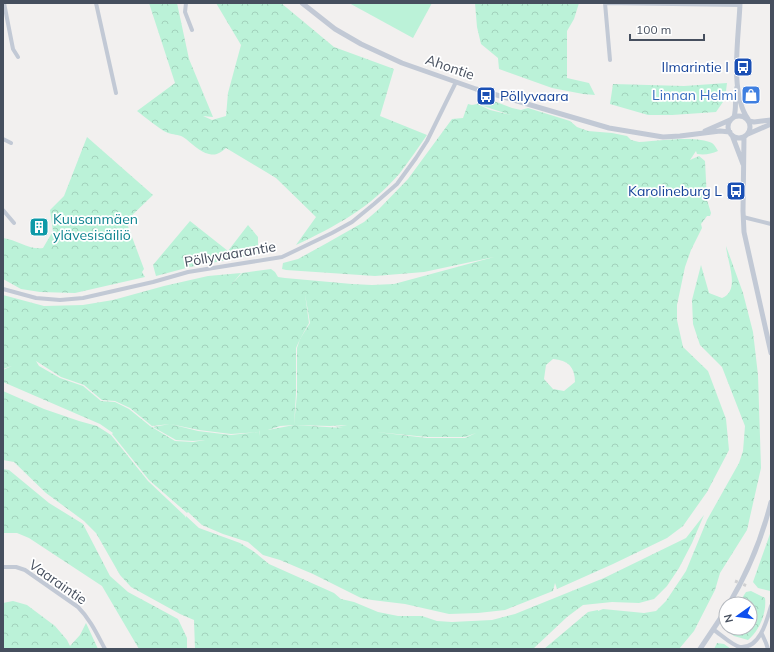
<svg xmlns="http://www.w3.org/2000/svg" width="774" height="652" font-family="Mulish,sans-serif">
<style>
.green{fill:#bbf2d8}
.forest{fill:url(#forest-crowns);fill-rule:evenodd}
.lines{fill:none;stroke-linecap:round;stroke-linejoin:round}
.pedestrian-tunnel{stroke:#d0d0d2;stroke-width:3;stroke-dasharray:3 1.5;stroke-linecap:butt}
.minor{stroke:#c2c9d5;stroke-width:4}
.tertiary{stroke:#c2c9d5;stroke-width:5}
.labels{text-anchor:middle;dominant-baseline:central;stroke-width:3.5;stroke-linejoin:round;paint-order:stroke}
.street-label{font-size:14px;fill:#464f5e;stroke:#fff}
.transit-label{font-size:14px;fill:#164399;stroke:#fff;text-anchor:end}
.shop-label{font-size:14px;fill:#366cbe;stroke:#fff;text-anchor:end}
.culture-label{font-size:14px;fill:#0d838f;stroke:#fff;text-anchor:start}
</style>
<defs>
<pattern id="forest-crowns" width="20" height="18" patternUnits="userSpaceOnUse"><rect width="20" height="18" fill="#bbf2d8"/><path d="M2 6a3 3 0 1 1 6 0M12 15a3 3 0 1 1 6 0" fill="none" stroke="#a2d1bc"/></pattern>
</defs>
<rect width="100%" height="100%" fill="#f2f0ef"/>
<path class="green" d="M349,3H432L413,38Z"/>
<path class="forest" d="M149,3H177L189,59L213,117L203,116L212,120L226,116L228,93L241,45L216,3H281L334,47L394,69L380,116L427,135C418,148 409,161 400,173C370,208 336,226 296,245L316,217L276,178L226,148C221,152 217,156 209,154C199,152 192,143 183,137C178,134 173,135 168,133C159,129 145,117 137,111L175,83Z
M475,3H579L574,19L567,31V78L589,83L595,95L583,94L552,88L499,69L498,58L481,44L477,27Z
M727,83L725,99L716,112L672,115H648L610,104L613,84L684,86Z
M480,98H486L512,108L521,110L528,108L570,121L577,127L588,131L612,133L627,136L631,140L639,142C658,141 697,135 712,143C715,145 716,148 718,151C711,154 705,155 697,154L696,151L690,160L699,156L705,161L707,200L711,213L710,216H707L701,224L702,228L691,250L685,267L677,305V320L683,347L708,371L726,419L729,450L707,492L683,526L667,538L613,564L557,589L555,583L553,591L505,610L478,613L449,614L405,604L372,600L361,598L313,574L280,560L263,555L248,542L223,534L202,525L188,512L187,513L149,480L112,434L113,433L100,424L3,382V370L12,366L3,369V295L44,306L83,305L113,300L164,286L208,276L241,273L232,284L242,273L271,269L275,272L278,277L285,278L352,284L372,285L394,284L494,257L424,272L375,276L286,270L282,269L283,263L298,259L327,243L364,222L379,209L408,179L452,119L463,118L468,104L472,105L477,104L490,110L511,115L477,104ZM306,291L305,294L310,323L300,339L297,348V394L294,425L330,426L347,425L335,427L343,428L294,425L268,430L280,426L294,425L296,394V348L300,339L309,323L305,294ZM553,359C568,360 575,367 575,382L564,391L553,389L544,379L546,365ZM36,361L61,377L84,385L102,400L115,401L130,408L152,426L170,424L199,430L231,434L259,432V430L260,436L259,432L231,435L198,431L170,424L153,427L176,440L193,441L205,440L193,442L175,441L150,426L129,409L115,402L101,401L83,386L60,378L39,366ZM376,432L427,437H465L476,433L465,438H427Z
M87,137L153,195L126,221L144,269L142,272L145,277L75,293L40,292L21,289L3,279V238C17,240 29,250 43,248L53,231L50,210L64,196Z
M190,221L228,251L248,225L258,237V254L190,267L156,276L153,265Z
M726,246L743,293L753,332L758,375L761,468L747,530L720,573L715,590L694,631L679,649H544L588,612L598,610V611L603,609L644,613L656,611L666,601L686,571L707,520L739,463L743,451L745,426L722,367L700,345L693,324L692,300L701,265L709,293L722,298C741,291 727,261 726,246Z
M3,391L44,409L79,421L97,426L111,435L148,481L185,516V518L186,516L199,528L240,543L253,551L269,564L334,593L341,599L354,602L378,612L398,616H422L437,621L452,622L492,620L515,614L604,578L686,538L704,515L692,543L679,568L667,586L654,599L639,603L612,602L583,605L567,617L533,649H195L194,620L180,614L131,587L120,575L96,533L84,521L46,493L14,462L3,460Z
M3,469L9,470L49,503L83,524L110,576L128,592L178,619L187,638V649H139L102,586L29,538L17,533H3Z
M771,531V589L770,591L758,588L753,582Z
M751,591L765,598C767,613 759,631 748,640L734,636L726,630V628H750V604H738L746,592Z
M13,601L27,605L55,626L67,640L70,646L80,635L86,623L98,649H3V603Z
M717,643L724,644L731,649H714Z"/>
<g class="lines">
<path class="pedestrian-tunnel" d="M735,581L747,586"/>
<path class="minor" d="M4,3L13,49L18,57
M96,3L116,93
M186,3L185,12L192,30
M605,3L740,5
M605,3L610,60
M3,139L11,143
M3,210L14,223
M743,217L771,224
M3,289L36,298L60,300L83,298L153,282L188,272L282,257L332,233L352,222L374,204L397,184L416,158L427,141L456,82
M3,567H16L25,570L78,607C90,619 97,634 105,649
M714,630C720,634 733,646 740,647C760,649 767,620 771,606
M762,634L766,643L768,649"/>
<path class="tertiary" d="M302,3L335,29L361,44L402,63L476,89L609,128L663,137L680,136L720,131L730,132
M740,3C739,36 729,92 748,119
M728 127a11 11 0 1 1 22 0a11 11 0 1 1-22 0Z
M734,117C737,107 734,97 737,87
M749,121L754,122L771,120
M705,131L730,120
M748,134L771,124
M732,135L743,164
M744,137L743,211L744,232L771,353
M729,604C748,572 762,538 771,502
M700,649L726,610"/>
</g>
<defs>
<symbol id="bus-square" viewBox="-11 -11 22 22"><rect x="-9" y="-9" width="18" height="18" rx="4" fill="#1a4fb4" stroke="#fff"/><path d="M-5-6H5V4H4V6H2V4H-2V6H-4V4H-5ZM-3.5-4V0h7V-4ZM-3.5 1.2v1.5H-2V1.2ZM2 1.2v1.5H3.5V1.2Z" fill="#fff"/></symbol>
<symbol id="shop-square" viewBox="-11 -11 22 22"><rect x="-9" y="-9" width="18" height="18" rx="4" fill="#3f7fe0" stroke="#fff"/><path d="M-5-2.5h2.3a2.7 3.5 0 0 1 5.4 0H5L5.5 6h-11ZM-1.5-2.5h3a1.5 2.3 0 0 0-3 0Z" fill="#fff"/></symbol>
<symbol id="building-square" viewBox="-11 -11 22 22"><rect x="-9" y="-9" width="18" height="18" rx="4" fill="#0f9aa8" stroke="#fff"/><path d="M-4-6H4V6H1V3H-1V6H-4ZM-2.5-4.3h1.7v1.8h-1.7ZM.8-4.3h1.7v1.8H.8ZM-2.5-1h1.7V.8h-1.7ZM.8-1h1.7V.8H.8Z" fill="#fff"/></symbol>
</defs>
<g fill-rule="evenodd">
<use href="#bus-square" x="732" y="56" width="22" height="22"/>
<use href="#shop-square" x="740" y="84" width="22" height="22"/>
<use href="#bus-square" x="475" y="85" width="22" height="22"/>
<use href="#bus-square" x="725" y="180" width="22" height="22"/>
<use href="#building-square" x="28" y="216" width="22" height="22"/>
</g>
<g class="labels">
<g class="street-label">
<text transform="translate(450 67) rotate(19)">Ahontie</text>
<text transform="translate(230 254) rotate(-10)">Pöllyvaarantie</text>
<text transform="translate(58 582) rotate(35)">Vaaraintie</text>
</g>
<g class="transit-label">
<text x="729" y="67">Ilmarintie I</text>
<text x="500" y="96" text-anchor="start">Pöllyvaara</text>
<text x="722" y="191">Karolineburg L</text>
</g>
<g class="shop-label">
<text x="737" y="95">Linnan Helmi</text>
</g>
<g class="culture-label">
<text x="53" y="219">Kuusanmäen<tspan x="53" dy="16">ylävesisäiliö</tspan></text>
</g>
</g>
<rect width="774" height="652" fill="none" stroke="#464f5e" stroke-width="8"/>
<g transform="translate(738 616) rotate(256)"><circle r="19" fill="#ffffff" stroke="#b5b9bf"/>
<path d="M0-3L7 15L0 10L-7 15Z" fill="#0d4fee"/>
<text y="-6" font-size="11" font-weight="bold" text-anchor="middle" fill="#464f5e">N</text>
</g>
<path d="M630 34v6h74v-6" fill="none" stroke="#464f5e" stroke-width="2"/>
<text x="636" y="34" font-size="12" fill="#464f5e" stroke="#ffffff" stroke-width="3" paint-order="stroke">100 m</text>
</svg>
